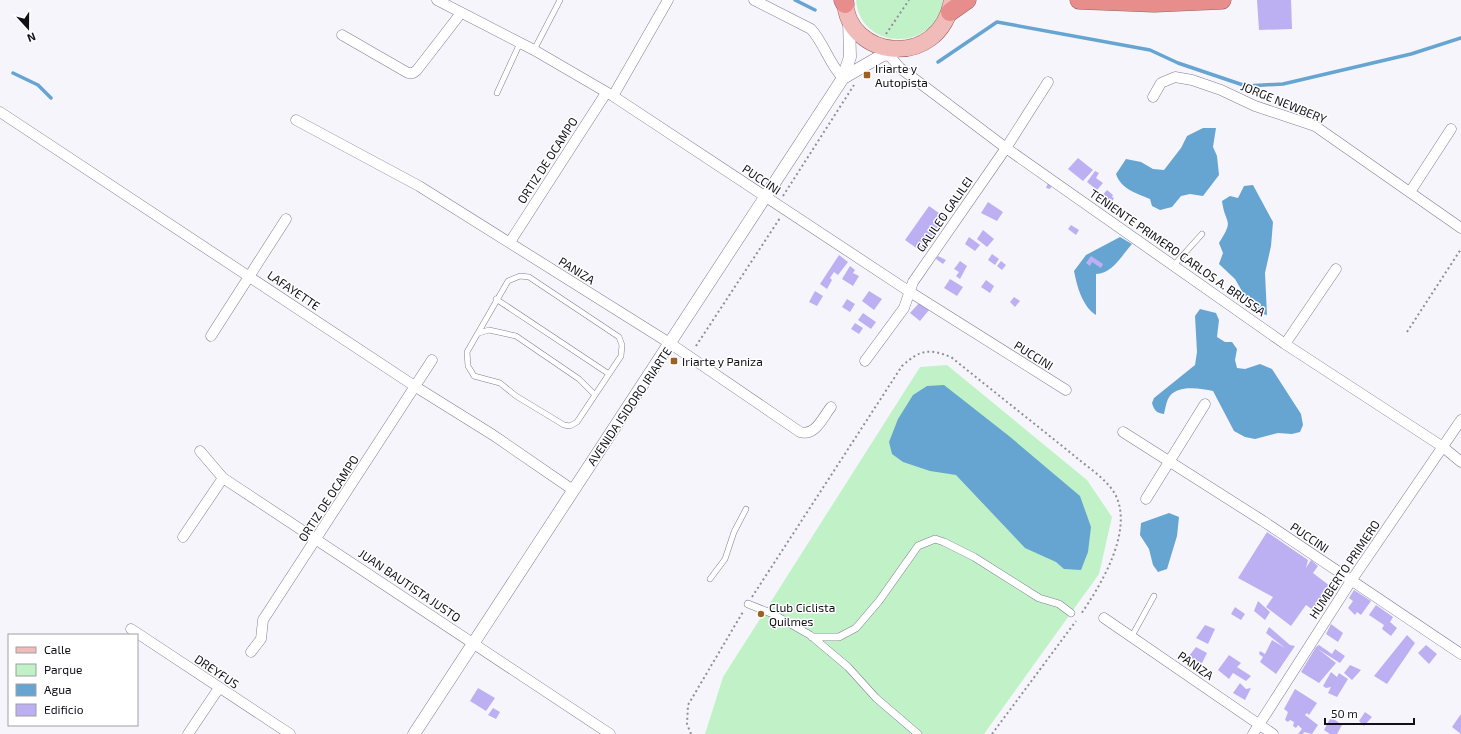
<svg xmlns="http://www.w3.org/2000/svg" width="1461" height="734" font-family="'Exo 2',sans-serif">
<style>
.green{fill:#c1f2c7}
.water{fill:#66a4d2}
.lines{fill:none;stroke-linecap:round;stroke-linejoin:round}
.stream{stroke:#66a4d2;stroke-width:3.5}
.building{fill:#bcb0f2}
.service-casing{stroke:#817d96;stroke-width:6}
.pedestrian-casing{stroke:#817d96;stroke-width:8}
.minor-casing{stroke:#817d96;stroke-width:11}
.tertiary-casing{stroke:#817d96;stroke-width:13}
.primary-casing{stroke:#9c6163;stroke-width:17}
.motorway-casing{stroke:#9c6163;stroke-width:19}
.path{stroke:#908f97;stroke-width:2;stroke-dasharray:2 3;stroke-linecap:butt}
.service{stroke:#fff;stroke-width:5}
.pedestrian{stroke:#fff;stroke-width:7}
.minor{stroke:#fff;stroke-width:10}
.tertiary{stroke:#fff;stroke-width:12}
.primary{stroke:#f1bbb9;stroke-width:16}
.motorway{stroke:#e78d8b;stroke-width:18}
.poi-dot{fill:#9d6223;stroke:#fff;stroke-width:1.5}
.labels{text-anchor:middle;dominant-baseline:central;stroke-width:3;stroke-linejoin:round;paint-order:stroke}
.poi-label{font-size:12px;fill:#111019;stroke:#fff;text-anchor:start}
.street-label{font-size:12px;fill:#111019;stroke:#fff}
</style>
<rect width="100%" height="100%" fill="#f6f5fb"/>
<path class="green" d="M856,0H943C937,52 860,52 856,0Z
M947,365L1087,480L1112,517L1099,574L984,734H705L723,677L920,367Z"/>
<path class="water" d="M1203,128H1216L1213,147L1217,156L1219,175L1203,196L1190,194L1181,196L1172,207L1160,210L1152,206L1150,199C1136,193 1121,189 1116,174L1126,159L1141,162L1153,169L1164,170L1181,148L1187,136Z
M1253,185L1273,222L1271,246L1265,273L1267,315L1255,312L1250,308L1251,303L1243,293L1235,279L1219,264L1223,253L1219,243C1235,218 1225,225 1222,201L1230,196L1238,198L1244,186Z
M1120,237L1132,244C1122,255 1112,274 1096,274V315C1082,306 1077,286 1074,271L1086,255Z
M1200,309L1216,313L1219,320L1217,337L1225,342H1232L1237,349L1235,360L1237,368L1245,369L1260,364L1272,369L1301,414L1303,425L1300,432L1292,434L1278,433L1255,439L1245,437L1234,431L1213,391C1200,388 1175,384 1168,399C1166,403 1165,410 1164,414C1156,413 1154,410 1152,403L1154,398L1195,365L1197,352L1195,316Z
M944,385L1009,436L1080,496L1091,527L1088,552L1081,570L1064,569L1056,562L1025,548L956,475L930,471L903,462L892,454L889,442L898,419L913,395L927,386Z
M1169,513L1179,517L1177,536L1167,569L1158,572L1153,565L1149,549L1140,535L1141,523Z"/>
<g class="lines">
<path class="stream" d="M795,0L815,10
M938,62L997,22L1150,50L1178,63L1246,86L1283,84L1411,54L1461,38
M13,73L38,85L51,98"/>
</g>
<path class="building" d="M1257,0H1291L1292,29L1259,30Z
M1078,158L1093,170L1083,181L1068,169Z
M1095,171L1099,173L1096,178L1103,183L1097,190L1087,182Z
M1048,183L1052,185L1050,189L1046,188Z
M1107,190L1113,195L1112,197L1114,198L1110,205L1100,198Z
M988,202L1003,212L997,221L981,213Z
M929,206L946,218L922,252L905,240Z
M1071,225L1079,230L1076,235L1068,229Z
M983,230L994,239L987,247L977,239Z
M969,237L980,245L975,251L965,244Z
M992,254L999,259L995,265L988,260Z
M839,255L848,262L838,275L834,272L830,278L832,280L827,289L820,284Z
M938,256L946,260L943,264L936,259Z
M1091,256L1103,264L1101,268L1092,262L1090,266L1086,263Z
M960,261L967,266L960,279L956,276L959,272L954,269Z
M1001,261L1006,265L1002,270L997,266Z
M850,266L855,270L853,273L859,276L853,286L842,279Z
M950,279L963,287L957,296L944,288Z
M986,280L994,286L990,293L981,287Z
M815,291L823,296L817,306L809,302Z
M869,291L882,299L874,310L862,301Z
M1014,297L1020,301L1015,307L1010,302Z
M847,299L855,304L850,312L842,307Z
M920,302L929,310L920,321L910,313Z
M863,313L876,322L871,329L858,320Z
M855,323L863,328L859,334L851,329Z
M1267,532L1308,560L1306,568L1311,560L1318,566L1313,573L1330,586L1313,610L1306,605L1291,626L1266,607L1273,597L1238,578Z
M1354,590L1371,601L1361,615L1357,612L1355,615L1348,608L1353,601L1349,598Z
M1258,601L1270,612L1265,620L1254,611Z
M1376,605L1393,617L1390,622L1397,628L1391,636L1382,629L1384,625L1369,615Z
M1235,607L1245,614L1241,620L1231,614Z
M1331,624L1343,633L1338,642L1326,634Z
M1205,625L1215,629L1208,644L1196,638Z
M1269,627L1290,645L1295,646L1276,674L1260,662L1263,657L1259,654L1260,651L1265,654L1272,640L1285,648L1266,633Z
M1407,635L1415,643L1387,684L1374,676Z
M1319,645L1332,654L1335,649L1345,656L1340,663L1318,649L1336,663L1319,683L1301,672L1316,647Z
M1426,645L1437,654L1429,664L1418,653Z
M1196,647L1207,653L1201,665L1189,656Z
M1229,655L1241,663L1237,667L1251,676L1246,681L1233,673L1229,679L1218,670Z
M1350,665L1361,670L1352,680L1344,673Z
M1331,672L1337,677L1339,673L1348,679L1337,697L1328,693L1331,687L1326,688L1323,686Z
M1240,683L1246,689L1251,688L1245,700L1233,693Z
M478,688L495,698L486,711L470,701Z
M1295,689L1317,703L1309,715L1307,713L1305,715L1318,725L1312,734L1304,732L1303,734H1298L1302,729L1298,725L1296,728L1293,726L1294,722L1290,720L1288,722L1285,720L1288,712L1284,709Z
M493,708L500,712L496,719L488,715Z
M1365,712L1372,717L1364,726L1359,721Z
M1461,714V734L1452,727Z
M1331,717L1342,725L1337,734H1330L1324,730Z"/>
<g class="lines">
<defs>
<path id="service" d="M534,50L560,0
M497,93L520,43
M1174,265L1202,234
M520,276L529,277L619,337L622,345L621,356L577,422L570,426L564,425L516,396L500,383L474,376L468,366L467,352L508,281Z
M496,299L609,374
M479,333L489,330L516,336L579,379L595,395
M710,579L725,559L734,532L746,509
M1132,636L1154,596"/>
<path id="pedestrian" d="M748,604L773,614L810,635L848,667L876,698L918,734
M812,637H839L856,628L879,601L918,546L935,539L944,542L974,557L1039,598L1059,604L1071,613"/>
<path id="minor" d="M437,0L534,50L613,96L910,292L1066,390
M754,0L811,29C824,43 829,64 843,78
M342,35L408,73H413L417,70L461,13
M888,54L900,68L1006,148L1285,344L1443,447L1461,462
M613,96L668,0
M1153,97L1161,83L1175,77L1192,80L1221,90L1255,106L1315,126L1461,228
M0,112L416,387L493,435L573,490
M296,120L419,186L671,344L800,432C815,437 823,417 831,407
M1410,192L1451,129
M510,242L606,93
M211,336L286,219
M1285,344L1336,269
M865,361L904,308L913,282L1006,148L1048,82
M1123,432L1263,521L1461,654
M200,451L223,478L610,734
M1146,499L1205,404
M183,537L223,478
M1104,618L1273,734
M131,629L290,734
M251,652L261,639L263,620L432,360
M188,734L219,688
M1253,734L1351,581L1461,420"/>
<path id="tertiary" d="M843,78L881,56L899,50
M414,734L843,78L850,57L849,20"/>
<path id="primary" d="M845,0C846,59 940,71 952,0"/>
<path id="motorway" d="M843,0L845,4
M1079,0L1154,3L1222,0
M950,12L967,0"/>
</defs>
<use href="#service" class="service-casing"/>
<use href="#pedestrian" class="pedestrian-casing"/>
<use href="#minor" class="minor-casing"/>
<use href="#tertiary" class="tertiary-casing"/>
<use href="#primary" class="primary-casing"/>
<use href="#motorway" class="motorway-casing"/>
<path class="path" d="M886,34L909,0
M783,196L854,85
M1407,332L1461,249
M696,346L780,218
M752,597L902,366C920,350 928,348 951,357C993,391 1035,424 1077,458C1090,469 1108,480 1116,496C1133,532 1101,585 1081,614
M691,734L687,724L688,705L744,610
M992,734L1076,621"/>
<use href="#service" class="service"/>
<use href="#pedestrian" class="pedestrian"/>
<use href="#minor" class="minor"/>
<use href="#tertiary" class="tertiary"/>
<use href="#primary" class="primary"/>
<use href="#motorway" class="motorway"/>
</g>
<g class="poi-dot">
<rect x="863" y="71" width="8" height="8" rx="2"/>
<rect x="670" y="357" width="8" height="8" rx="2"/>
<circle cx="761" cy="614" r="4"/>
</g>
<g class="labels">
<g class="poi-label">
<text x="875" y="68">Iriarte y<tspan x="875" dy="14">Autopista</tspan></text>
<text x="682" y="361">Iriarte y Paniza</text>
<text x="769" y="607">Club Ciclista<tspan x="769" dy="14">Quilmes</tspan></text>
</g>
<g class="street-label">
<text transform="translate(1284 102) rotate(22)">JORGE NEWBERY</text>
<text transform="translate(547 160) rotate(-57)">ORTIZ DE OCAMPO</text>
<text transform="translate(762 179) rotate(34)">PUCCINI</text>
<text transform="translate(944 214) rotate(-55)">GALILEO GALILEI</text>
<text transform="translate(1178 252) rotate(35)">TENIENTE PRIMERO CARLOS A. BRUSSA</text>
<text transform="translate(577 270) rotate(32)">PANIZA</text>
<text transform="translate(294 290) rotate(34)">LAFAYETTE</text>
<text transform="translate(1034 355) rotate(32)">PUCCINI</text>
<text transform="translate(629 406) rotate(-56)">AVENIDA ISIDORO IRIARTE</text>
<text transform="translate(328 498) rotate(-57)">ORTIZ DE OCAMPO</text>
<text transform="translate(1310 537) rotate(34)">PUCCINI</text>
<text transform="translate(1344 569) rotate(-56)">HUMBERTO PRIMERO</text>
<text transform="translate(410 585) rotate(34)">JUAN BAUTISTA JUSTO</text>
<text transform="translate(1196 665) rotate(35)">PANIZA</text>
<text transform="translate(217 671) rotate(34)">DREYFUS</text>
</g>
</g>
<rect x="8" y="634" width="130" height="92" fill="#ffffff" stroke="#a09fa3"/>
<rect x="16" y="647" width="20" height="6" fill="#f1bbb9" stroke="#a09fa3"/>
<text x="44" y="654" font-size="12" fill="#111019">Calle</text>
<rect x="16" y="664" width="20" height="12" fill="#c1f2c7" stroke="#a09fa3"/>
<text x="44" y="674" font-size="12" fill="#111019">Parque</text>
<rect x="16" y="684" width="20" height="12" fill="#66a4d2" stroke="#a09fa3"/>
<text x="44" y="694" font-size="12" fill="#111019">Agua</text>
<rect x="16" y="704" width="20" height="12" fill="#bcb0f2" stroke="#a09fa3"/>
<text x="44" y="714" font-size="12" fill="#111019">Edificio</text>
<g transform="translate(28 28) rotate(159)" stroke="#ffffff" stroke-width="3" paint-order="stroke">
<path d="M0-3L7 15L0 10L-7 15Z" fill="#111019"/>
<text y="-6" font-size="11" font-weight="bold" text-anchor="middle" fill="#111019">N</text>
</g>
<path d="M1325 718v6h89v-6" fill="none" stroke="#111019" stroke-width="2"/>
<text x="1331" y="718" font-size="12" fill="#111019" stroke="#ffffff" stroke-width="3" paint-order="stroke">50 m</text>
</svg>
